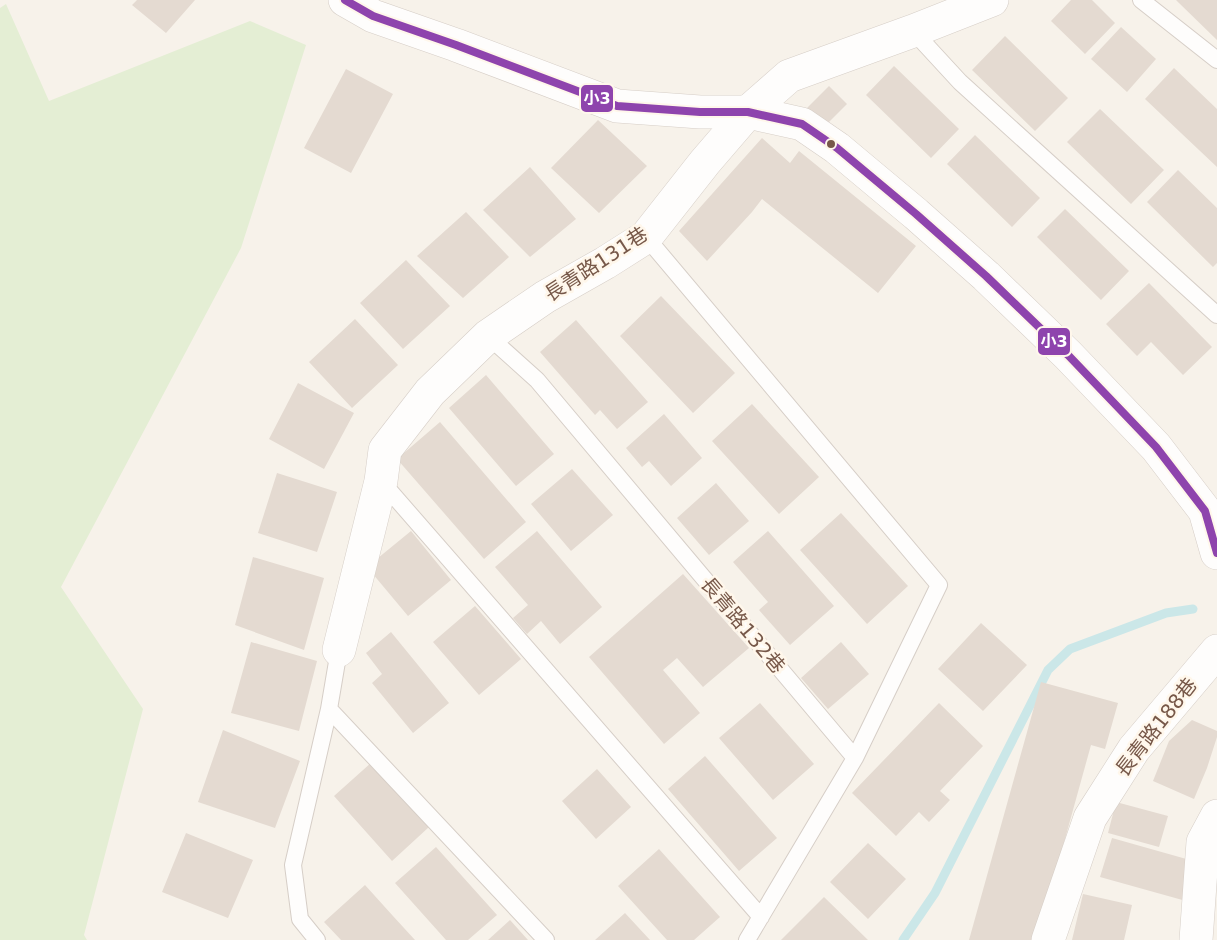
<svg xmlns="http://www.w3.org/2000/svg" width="1217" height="940" font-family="'DejaVu Sans','Noto Sans TC',sans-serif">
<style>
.green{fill:#e4eed4}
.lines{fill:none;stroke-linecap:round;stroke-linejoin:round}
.stream{stroke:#cbe7e8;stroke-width:9}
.building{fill:#e4dad1}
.service-casing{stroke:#d6cec7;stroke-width:18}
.minor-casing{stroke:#d6cec7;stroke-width:34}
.tertiary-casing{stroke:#d6cec7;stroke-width:34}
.service{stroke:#fefdfc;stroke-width:16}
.minor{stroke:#fefdfc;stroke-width:33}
.tertiary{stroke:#fefdfc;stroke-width:33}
.bus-1-casing{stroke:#fff7eb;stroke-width:12}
.bus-1{stroke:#8e44ad;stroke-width:8}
.bus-dot{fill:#775849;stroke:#fff7eb;stroke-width:2}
.labels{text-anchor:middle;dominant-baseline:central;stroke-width:5;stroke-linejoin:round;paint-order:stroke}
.street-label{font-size:20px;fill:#775849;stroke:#fff7eb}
.line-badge{stroke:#fff7eb;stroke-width:2}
.badge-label{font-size:16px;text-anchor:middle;font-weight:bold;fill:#fff}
</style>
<rect width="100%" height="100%" fill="#f7f2ea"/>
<path class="green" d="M6,4L49,101L250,21L306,45L241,248L61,587L143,709L84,935L87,940H0V8Z"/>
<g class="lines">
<path class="stream" d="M903,940L935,893L1048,670L1070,649L1166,613L1193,609"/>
</g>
<path class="building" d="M137,0H195L166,33L132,5Z
M1071,0H1092L1115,23L1085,54L1051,21Z
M1176,0H1217V40L1179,3Z
M1121,27L1156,59L1127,92L1091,59Z
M1005,36L1068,98L1035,131L972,70Z
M894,66L959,129L931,158L866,95Z
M1174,68L1217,109V167L1145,99Z
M346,69L393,94L351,173L304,148Z
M829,86L847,104L821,130L803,112Z
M1100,109L1164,170L1131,204L1067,142Z
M598,120L647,166L599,213L551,168Z
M975,135L1040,198L1012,227L947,164Z
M762,138L790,163L799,151L916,246L878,293L762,199L752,212L707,261L679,231Z
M530,167L576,219L530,257L483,210Z
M1178,170L1217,208V263L1213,267L1147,202Z
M1065,209L1129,271L1101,300L1037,237Z
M466,212L509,257L463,298L417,256Z
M406,260L450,306L403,349L360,303Z
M1149,283L1212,347L1183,375L1151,342L1137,356L1106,324Z
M661,296L735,373L693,413L620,336Z
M355,319L398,365L352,408L309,362Z
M576,320L648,402L617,429L600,410L595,415L540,352Z
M486,375L554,454L516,486L449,408Z
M298,383L354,413L324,469L269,439Z
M752,404L819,477L779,514L712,441Z
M664,414L702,458L671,486L649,461L642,467L626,448Z
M440,422L526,522L484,559L397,459Z
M572,469L613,515L571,551L531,504Z
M277,473L337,492L317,552L258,533Z
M716,483L749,521L709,555L677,518Z
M841,513L908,586L867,624L800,550Z
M411,531L451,580L408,616L367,567Z
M537,531L602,607L560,644L541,621L527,634L513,618L528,605L495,567Z
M768,531L834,606L790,645L759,610L768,602L733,562Z
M253,557L324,578L304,650L235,625Z
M683,574L749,648L703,687L677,658L663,670L700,713L664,744L589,657Z
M475,606L521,659L479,695L433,642Z
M981,623L1027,665L983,711L938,669Z
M391,632L449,703L413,733L372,683L382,674L366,653Z
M251,642L317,661L299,731L231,713Z
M841,642L869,674L828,709L801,678Z
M1041,682L1118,703L1105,749L1091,745L1037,940H969Z
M760,703L814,764L773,800L719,738Z
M939,703L983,746L940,791L950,800L929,822L919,812L896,836L852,793Z
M1192,720L1217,731V737L1207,768L1194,799L1153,781L1169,741Z
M223,730L300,761L275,828L198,802Z
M705,756L777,838L739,871L668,789Z
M372,762L429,827L392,861L334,796Z
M597,769L631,807L596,839L562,801Z
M1116,802L1168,816L1159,847L1108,833Z
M186,833L253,860L228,918L162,892Z
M1112,838L1197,862L1186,901L1100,877Z
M868,843L906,879L868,919L830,882Z
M436,847L497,915L468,940H446L395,883Z
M659,849L720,917L694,940H667L618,886Z
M365,885L393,916L415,940H341L324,922Z
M1083,894L1132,905L1124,940H1072Z
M824,897L868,940H781Z
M625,913L650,940H595Z
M510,920L528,940H488Z"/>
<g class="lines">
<defs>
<path id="service" d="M1141,0L1217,60
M913,31L960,82L1217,315
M646,237L939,585L855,758
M488,336L537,380L855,758L747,940
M381,481L761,917
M329,709L546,940
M317,940L300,919L293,865L329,709L339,650"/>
<path id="minor" d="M339,650L381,481L385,450L430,392L488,336L545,297L605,263L646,237L705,162L748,112L789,76L913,31L992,0
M1048,940L1090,818L1134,749L1217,651
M1196,940L1203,842L1217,816"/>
<path id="tertiary" d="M345,0L373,16L456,45L617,106L700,112H748L802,124L837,148L916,214L986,276L1068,355L1156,447L1205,511L1217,553"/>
</defs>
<use href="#service" class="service-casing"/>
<use href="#minor" class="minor-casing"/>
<use href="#tertiary" class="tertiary-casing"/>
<use href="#service" class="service"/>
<use href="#minor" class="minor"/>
<use href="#tertiary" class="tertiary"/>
<defs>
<path id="bus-1" d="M345,0L373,16L456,45L617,106L700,112H748L802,124L837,148L916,214L986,276L1068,355L1156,447L1205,511L1217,553"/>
</defs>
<use href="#bus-1" class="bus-1-casing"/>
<use href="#bus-1" class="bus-1"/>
</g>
<circle class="bus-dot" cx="831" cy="144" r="5"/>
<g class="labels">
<g class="street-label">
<text transform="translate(596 264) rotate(-33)">長青路131巷</text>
<text transform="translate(743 625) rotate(50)">長青路132巷</text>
<text transform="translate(1156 727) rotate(-52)">長青路188巷</text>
</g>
</g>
<g class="line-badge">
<rect x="580" y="84" width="34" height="29" rx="6" fill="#8e44ad"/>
<rect x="1037" y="327" width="34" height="29" rx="6" fill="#8e44ad"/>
</g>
<g class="badge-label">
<text x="597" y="104">小3</text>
<text x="1054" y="347">小3</text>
</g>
</svg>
